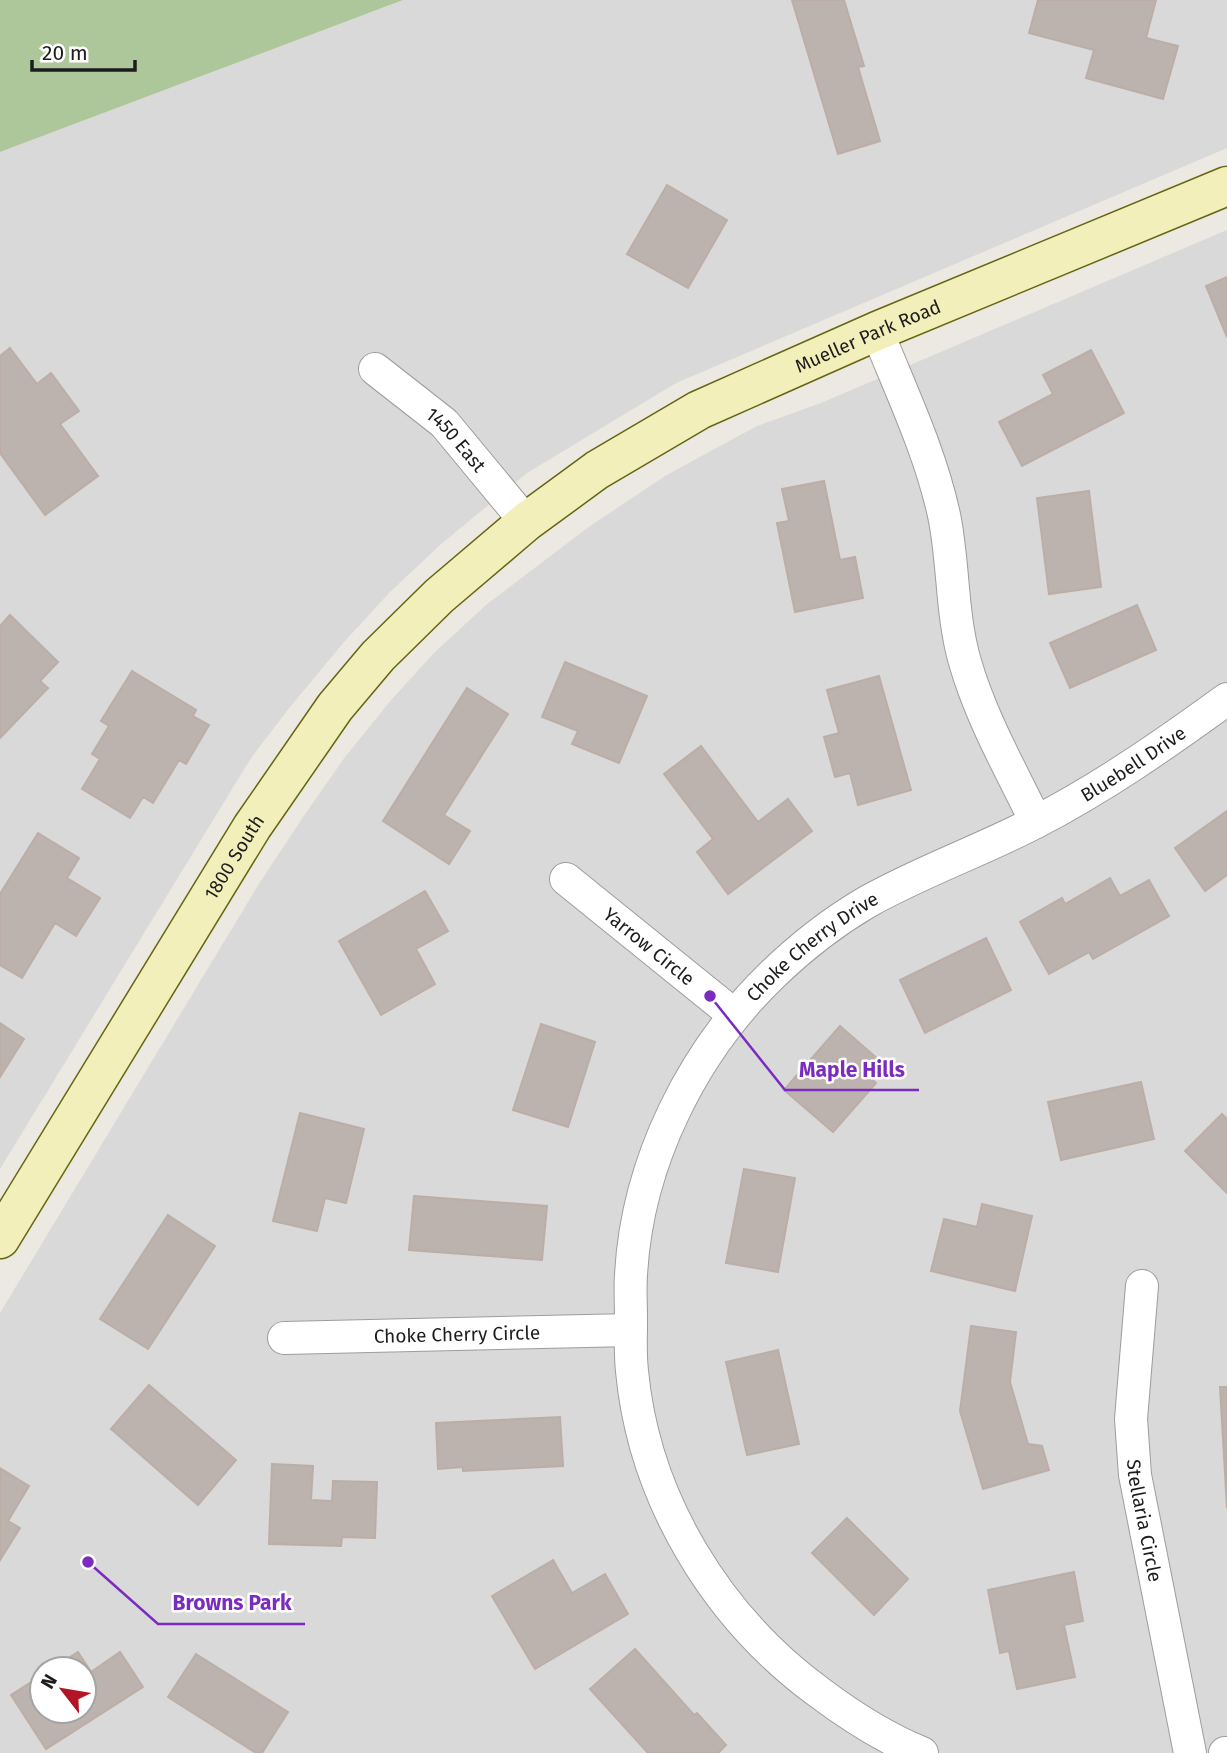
<svg xmlns="http://www.w3.org/2000/svg" width="1227" height="1753" font-family="'Fira Sans',sans-serif">
<style>
.residential{fill:#d9d9d9;fill-rule:evenodd}
.forest{fill:#adc79b}
.building{fill:#bcb3af;stroke:#bcaea6;stroke-width:2}
.lines{fill:none;stroke-linecap:round;stroke-linejoin:round}
.minor-casing{stroke:#9d9d9d;stroke-width:34}
.secondary-casing{stroke:#656510;stroke-width:41}
.minor{stroke:#fff;stroke-width:32}
.secondary{stroke:#f2efba;stroke-width:38}
.labels{text-anchor:middle;dominant-baseline:central;stroke-width:5;stroke-linejoin:round;paint-order:stroke}
.street-label{font-size:19px;fill:#1c1c1c;stroke:#fff}
.leader{fill:none;stroke:#7b2cbf;stroke-width:2.5}
.callout-dot{fill:#7b2cbf;stroke:#fff;stroke-width:2.5}
.callout-label{font-size:21px;text-anchor:middle;font-weight:bold;fill:#7b2cbf;stroke:#fff;stroke-width:5;stroke-linejoin:round;paint-order:stroke}
</style>
<rect width="100%" height="100%" fill="#ece8e2"/>
<path class="residential" d="M403,0H1227V148L676,383L527,473L440,545L390,592L344,642L290,707L251,758L0,1169V152Z
M1227,230V1753H0V1313L257,887L301,820L345,757L392,699L434,653L486,605L590,526L665,476L757,426L821,403ZM42,1669H84V1711H42Z"/>
<path class="forest" d="M0,0H403L0,152Z"/>
<path class="building" d="M792,0H844L864,66L858,67L880,141L838,154Z
M1038,0H1156L1146,38L1178,46L1163,99L1086,78L1094,50L1029,33Z
M667,185L727,220L688,288L627,254Z
M1227,277V337L1206,286Z
M10,348L37,384L51,373L79,411L60,424L98,476L45,515L0,453V356Z
M1091,350L1124,413L1022,466L999,422L1053,394L1043,375Z
M824,481L840,560L855,557L863,598L795,612L777,523L789,521L782,489Z
M1089,491L1101,587L1049,594L1037,498Z
M1137,605L1156,650L1070,688L1050,643Z
M10,615L58,662L40,681L48,688L0,738V626Z
M565,662L647,696L619,763L572,744L578,731L542,717Z
M132,671L196,710L193,716L209,725L186,764L179,760L153,803L143,797L130,818L82,789L100,759L92,754L109,726L101,721Z
M879,676L911,790L858,805L850,773L835,777L824,737L839,733L827,690Z
M467,688L508,714L444,815L470,831L449,864L383,821Z
M701,746L758,822L788,799L812,831L728,894L697,852L713,839L664,774Z
M1227,811V875L1205,891L1175,848Z
M38,833L79,858L67,878L100,898L76,936L55,923L22,978L0,965V894Z
M1110,878L1120,896L1149,880L1169,916L1093,959L1089,952L1049,974L1020,922L1062,898L1065,904Z
M425,891L448,931L416,949L435,984L381,1015L339,941Z
M986,938L1011,990L925,1033L900,980Z
M0,1023L24,1039L0,1077Z
M541,1024L595,1042L568,1127L513,1110Z
M840,1026L879,1060L866,1074L876,1083L833,1132L784,1090Z
M1141,1082L1154,1139L1061,1160L1048,1102Z
M300,1113L364,1129L346,1203L325,1198L317,1231L273,1221Z
M1222,1114L1227,1119V1193L1185,1151Z
M744,1169L795,1178L778,1272L726,1263Z
M414,1196L547,1206L542,1260L409,1250Z
M982,1204L1032,1216L1015,1291L931,1271L944,1219L977,1227Z
M168,1215L215,1246L148,1349L100,1319Z
M971,1326L1016,1332L1010,1382L1028,1444L1042,1446L1049,1470L983,1489L960,1411Z
M778,1350L799,1444L747,1455L726,1362Z
M149,1385L236,1460L198,1505L111,1429Z
M1220,1387H1227V1508Z
M560,1417L563,1466L463,1471V1467L438,1469L436,1423Z
M272,1464L313,1466L311,1500L332,1501L333,1481L377,1482L375,1538L342,1537L341,1546L269,1544Z
M0,1468L29,1486L8,1521L20,1528L0,1560Z
M847,1518L908,1579L874,1615L812,1553Z
M553,1560L572,1593L605,1574L628,1614L535,1669L492,1596Z
M1074,1572L1083,1621L1064,1625L1075,1677L1017,1689L1009,1651L1000,1653L988,1590Z
M635,1649L694,1715L697,1713L726,1745L718,1753H648L590,1689Z
M78,1652L91,1672L120,1652L143,1687L46,1749L11,1695L42,1675V1711H84V1669H52Z
M196,1654L288,1712L262,1753H256L168,1697Z"/>
<g class="lines">
<defs>
<g id="minor">
<path d="M877,331C901,391 930,451 944,515C954,563 951,614 965,662C981,718 1011,770 1036,822"/>
<path id="s1" d="M375,369L444,423L526,522"/>
<path id="s2" d="M566,879L733,1014"/>
<path id="s3" d="M1142,1286L1131,1419L1135,1475L1190,1753"/>
<path id="s4" d="M284,1338L631,1330"/>
<path id="s5" d="M922,1753C885,1738 852,1717 820,1693C717,1618 644,1499 632,1371C630,1354 631,1336 631,1319C631,1304 630,1289 631,1275C637,1162 693,1051 773,974C801,947 833,922 867,902C920,872 980,851 1034,823C1102,788 1165,744 1227,699"/>
<path d="M1225,1753H1227"/>
</g>
<g id="secondary">
<path id="s6" d="M0,1239L252,827L335,707L378,656L439,596L526,522L597,470L699,410L877,331L1227,186"/>
</g>
</defs>
<use href="#minor" class="minor-casing"/>
<use href="#secondary" class="secondary-casing"/>
<use href="#minor" class="minor"/>
<use href="#secondary" class="secondary"/>
</g>
<g class="labels">
<g class="street-label">
<text stroke="none"><textPath href="#s6" startOffset="1286">Mueller Park Road</textPath></text>
<text stroke="none"><textPath href="#s1" startOffset="108">1450 East</textPath></text>
<text stroke="none"><textPath href="#s5" startOffset="1358">Bluebell Drive</textPath></text>
<text stroke="none"><textPath href="#s6" startOffset="448">1800 South</textPath></text>
<text stroke="none"><textPath href="#s2" startOffset="107">Yarrow Circle</textPath></text>
<text stroke="none"><textPath href="#s5" startOffset="987">Choke Cherry Drive</textPath></text>
<text stroke="none"><textPath href="#s4" startOffset="173">Choke Cherry Circle</textPath></text>
<text stroke="none"><textPath href="#s3" startOffset="236">Stellaria Circle</textPath></text>
</g>
</g>
<path class="leader" d="M710 996L785 1090H919M88 1562L158 1624H305"/>
<g class="callout-dot">
<circle cx="710" cy="996" r="7"/>
<circle cx="88" cy="1562" r="7"/>
</g>
<g class="callout-label">
<text x="852" y="1077">Maple Hills</text>
<text x="232" y="1610">Browns Park</text>
</g>
<g transform="translate(63 1690) rotate(301)"><circle r="33" fill="#ffffff" stroke="#a4a4a4" stroke-width="2"/>
<path d="M0-5L12 26L0 18L-12 26Z" fill="#b21525"/>
<text y="-10" font-size="19" font-weight="bold" text-anchor="middle" fill="#1c1c1c">N</text>
</g>
<path d="M32 60v10h103v-10" fill="none" stroke="#1c1c1c" stroke-width="3.5"/>
<text x="42" y="60" font-size="21" fill="#1c1c1c" stroke="#ffffff" stroke-width="5" paint-order="stroke">20 m</text>
</svg>
